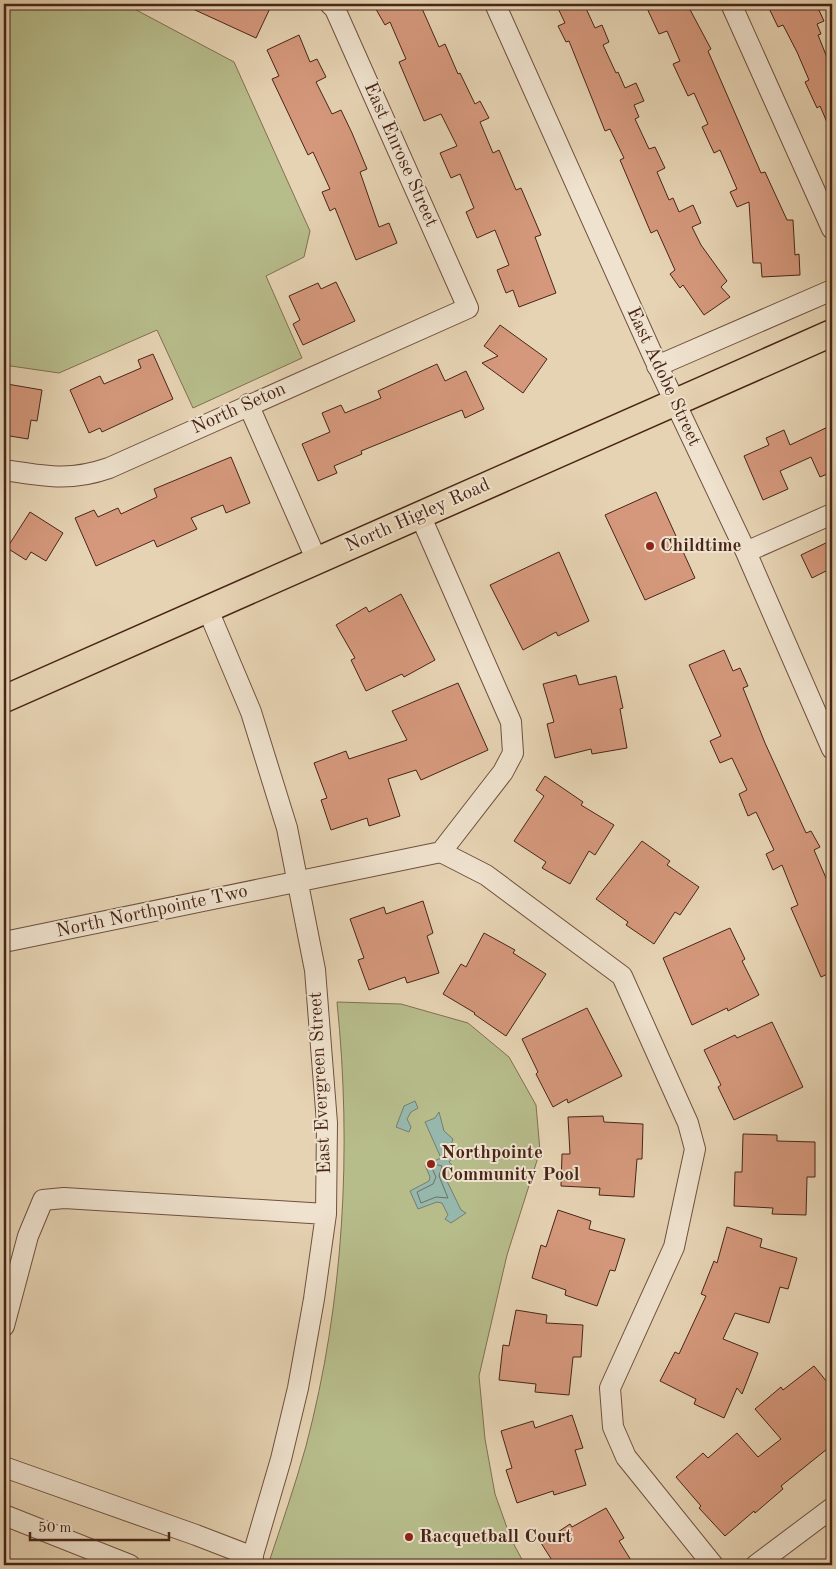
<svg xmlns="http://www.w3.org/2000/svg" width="836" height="1569" font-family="'Old Standard TT',serif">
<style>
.green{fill:#b7bc8b;stroke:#807051}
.water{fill:#96b8ac;stroke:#777d70}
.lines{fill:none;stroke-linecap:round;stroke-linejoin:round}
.shore{stroke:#6f6e62;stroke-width:1}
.building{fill:#d5987c;stroke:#482517}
.minor-casing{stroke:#70503e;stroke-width:22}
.major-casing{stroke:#482517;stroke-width:29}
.minor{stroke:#efe2ce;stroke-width:20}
.major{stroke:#e6d3b3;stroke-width:26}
.poi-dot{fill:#8f2418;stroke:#efe2ce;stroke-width:2}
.labels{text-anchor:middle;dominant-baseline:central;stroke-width:4;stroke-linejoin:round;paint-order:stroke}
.street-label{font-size:19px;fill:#482517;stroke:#efe2ce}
.poi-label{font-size:19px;font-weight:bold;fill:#482517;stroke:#efe2ce;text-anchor:start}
</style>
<rect width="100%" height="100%" fill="#e6d3b3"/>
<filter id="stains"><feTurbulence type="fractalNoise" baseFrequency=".004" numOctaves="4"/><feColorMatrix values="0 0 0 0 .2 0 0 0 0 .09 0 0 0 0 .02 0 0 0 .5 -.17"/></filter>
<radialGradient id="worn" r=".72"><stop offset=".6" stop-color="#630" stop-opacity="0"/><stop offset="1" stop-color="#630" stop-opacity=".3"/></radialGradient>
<path class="green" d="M4,4H125L234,62L310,231L304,257L266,276L302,358L193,408L157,330L59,373L4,365Z
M337,1002L401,1004L468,1023L509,1057L536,1105L540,1151L507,1255L479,1376L485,1439L495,1494L511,1539L525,1565H268C281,1526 295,1486 306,1446C344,1302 352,1149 337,1002Z"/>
<path class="water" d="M415,1101L418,1108L411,1112L407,1119L411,1127L409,1132L396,1127L404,1106Z
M439,1112L444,1131L453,1139L447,1157L452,1159L449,1162L452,1165L451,1169H446L444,1175L461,1210L466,1213L451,1223L445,1219L448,1215L442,1203L437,1202L418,1209L410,1191L429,1181L430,1177L425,1165L441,1158L425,1122L435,1118Z"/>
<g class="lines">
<path class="shore" d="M438,1165L442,1166L439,1176L448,1198L436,1197L421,1203L417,1192L433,1184L436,1177L432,1168Z"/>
</g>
<path class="building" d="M182,4H272L256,38Z
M373,4H420L439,47L445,44L458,74L460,73L475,104L480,101L489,118L480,122L493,153L499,150L516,190L521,188L541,235L535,237L556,293L519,307L513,290L506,293L497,270L509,265L495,230L477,238L466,212L474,208L460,174L451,178L440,153L457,146L441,114L424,121L399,62L406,59L390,22L385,25Z
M556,4H584L595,28L602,25L609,42L603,45L616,73L618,72L625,88L636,83L644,101L634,105L639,117L635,119L649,149L655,147L665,168L657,172L669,200L673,198L679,212L693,205L701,223L692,227L701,245L727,281L721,287L730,297L704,315L683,285L680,288L670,274L675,270L657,230L651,233L620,160L624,158L610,129L605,131L569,41L566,42L558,26L565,23Z
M645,4H687L711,49L708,51L761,173L765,172L787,220H793L795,255L799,254L800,275L762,277L761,263H753L749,202L737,207L730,192L737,189L720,150L714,153L702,127L708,124L694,93L688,96L673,64L680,61L667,31L659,34Z
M767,4H816L824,21L817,24L821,34L818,35L832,70V134L820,106L817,108L805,82L809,80L797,52L783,25L778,27Z
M299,35L310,62L317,59L326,77L316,82L332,114L341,110L352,133L367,169L360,172L379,227L389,223L397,243L356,260L335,208L330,211L322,192L330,189L313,152L308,155L272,79L279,76L267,50Z
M336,282L355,321L303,345L293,324L300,320L289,296L318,283L321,289Z
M500,325L547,359L523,393L482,363L498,356L484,346Z
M153,354L173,399L102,432L100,428L89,433L70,390L100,376L104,384L141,368L138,360Z
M437,364L445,381L466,371L484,409L465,418L462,410L361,451L362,454L334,466L337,473L318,481L302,444L330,432L322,413L341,405L345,413L381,398L378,391Z
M7,384L42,390L37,421L31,420L28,439L4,435V405Z
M832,425V472L820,477L811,457L780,471L788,489L763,500L744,456L769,445L766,438L784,430L790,445Z
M231,457L250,503L226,513L223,505L191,518L197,529L157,547L154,540L96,566L75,518L94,510L98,517L118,508L121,514L157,497L154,489Z
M656,492L695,578L645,600L605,515Z
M30,512L63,533L46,561L31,552L26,560L7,548Z
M832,540V568L812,578L801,555Z
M559,552L589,621L558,636L556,632L523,650L490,585Z
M401,594L435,660L404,677L402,674L366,691L351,660L355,658L336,625L366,607L369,612Z
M724,650L733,671L740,668L748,686L743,688L765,743L806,833L811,831L820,847L814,850L832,892V972L821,977L791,908L798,905L782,865L773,870L766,854L774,850L756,812L748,816L739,794L747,790L732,758L720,763L710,741L721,736L689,665Z
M576,675L579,685L616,676L623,708L620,709L627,748L592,754L591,749L555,758L547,724L554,722L543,684Z
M458,683L488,750L421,780L416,770L388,779L400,816L369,826L367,818L331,830L321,800L327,798L314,763L346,751L349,759L407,740L392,711Z
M545,776L583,802L581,805L614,825L595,855L589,851L570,884L542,868L546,862L514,841L544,796L536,790Z
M642,841L670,861L667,865L699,887L680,915L675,912L654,944L626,925L628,922L596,899Z
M423,901L433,933L427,936L439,973L407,983L405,977L369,990L358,960L364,958L350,919L384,907L386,914Z
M730,928L745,959L742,961L759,995L728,1011L727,1008L692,1025L663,958Z
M484,933L515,950L513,953L546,974L506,1036L474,1014L475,1013L443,994L461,964L466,967Z
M587,1008L622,1076L568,1103L567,1099L553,1107L536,1074L538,1072L522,1039Z
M772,1022L803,1087L734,1120L718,1087L721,1085L704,1050L735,1035L737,1038Z
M603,1116L604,1122L643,1124L642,1159H637L634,1197L599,1195L600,1188L561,1186L562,1154H570L568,1117Z
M743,1134L777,1135V1141L815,1142V1177H807L806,1215L772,1214L773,1208L734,1206L735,1172H742Z
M558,1210L591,1221L589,1229L625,1239L615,1271L610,1270L597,1306L565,1295L566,1290L532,1278L541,1245L546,1247Z
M727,1227L762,1239L760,1247L797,1258L788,1289L780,1287L769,1323L735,1313L723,1339L758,1353L742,1394L737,1388L724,1418L694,1404L696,1399L660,1381L675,1352L679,1354L706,1296L701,1294L714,1261L717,1263Z
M516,1310L547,1315L546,1323L583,1325L581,1357H573L569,1395L535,1392L536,1384L499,1380L503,1345L509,1346Z
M814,1366L832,1388V1445L781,1486L783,1489L755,1513L754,1511L725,1536L699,1508L701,1506L676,1477L703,1453L708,1458L737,1433L758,1457L781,1439L755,1409L781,1387L783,1390Z
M572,1415L583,1448L575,1450L586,1485L554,1495L553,1491L517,1503L506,1470L512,1468L501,1431L533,1421L535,1428Z
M606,1508L624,1538L619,1541L634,1565H555L541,1543L570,1524L572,1527Z"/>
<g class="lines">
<defs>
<path id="minor" d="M495,4L654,358L746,552L832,749
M731,4L832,229
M657,366L832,290
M248,404L317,561
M4,470C44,476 69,482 109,468L468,308L335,9L330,4
M420,515L511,722L513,753L503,772L441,852
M746,552L832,514
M208,610L251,712L287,828L315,970L327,1123L326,1214L314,1299L298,1388L281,1459L250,1565
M4,942L441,852L486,875L622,976L688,1123L695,1149L674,1247L610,1388L613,1427L626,1457L713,1565
M4,1326L28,1236L43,1200L64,1198L326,1214
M4,1467L196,1535L253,1557
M4,1515L130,1565
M756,1565L832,1508"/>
<path id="major" d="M4,699L832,333"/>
</defs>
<use href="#minor" class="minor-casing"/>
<use href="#major" class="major-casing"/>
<use href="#minor" class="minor"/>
<use href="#major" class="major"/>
</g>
<g class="poi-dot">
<circle cx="650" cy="546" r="5"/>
<circle cx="431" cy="1164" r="5"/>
<circle cx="409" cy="1537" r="5"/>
</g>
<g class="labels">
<g class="street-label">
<text transform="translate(400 155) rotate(66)">East Enrose Street</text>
<text transform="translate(663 377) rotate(65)">East Adobe Street</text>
<text transform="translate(239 409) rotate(-24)">North Seton</text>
<text transform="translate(418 516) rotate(-24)">North Higley Road</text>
<text transform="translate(152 912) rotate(-12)">North Northpointe Two</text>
<text transform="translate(321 1083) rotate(-93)">East Evergreen Street</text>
</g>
<g class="poi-label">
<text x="660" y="546">Childtime</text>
<text x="441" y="1153">Northpointe<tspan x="441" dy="22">Community Pool</tspan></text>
<text x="419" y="1537">Racquetball Court</text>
</g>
</g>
<rect width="836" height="1569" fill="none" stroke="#e6d3b3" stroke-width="20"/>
<rect x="5" y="5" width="826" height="1559" fill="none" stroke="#482517" stroke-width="2.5"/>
<rect x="10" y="10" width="816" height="1549" fill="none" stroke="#482517"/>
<path d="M30 1532v8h139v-8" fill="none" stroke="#482517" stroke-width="2.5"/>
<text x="38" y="1532" font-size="15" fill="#482517" stroke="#efe2ce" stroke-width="4" paint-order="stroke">50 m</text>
<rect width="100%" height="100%" filter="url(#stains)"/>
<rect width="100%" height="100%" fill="url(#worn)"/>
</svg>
